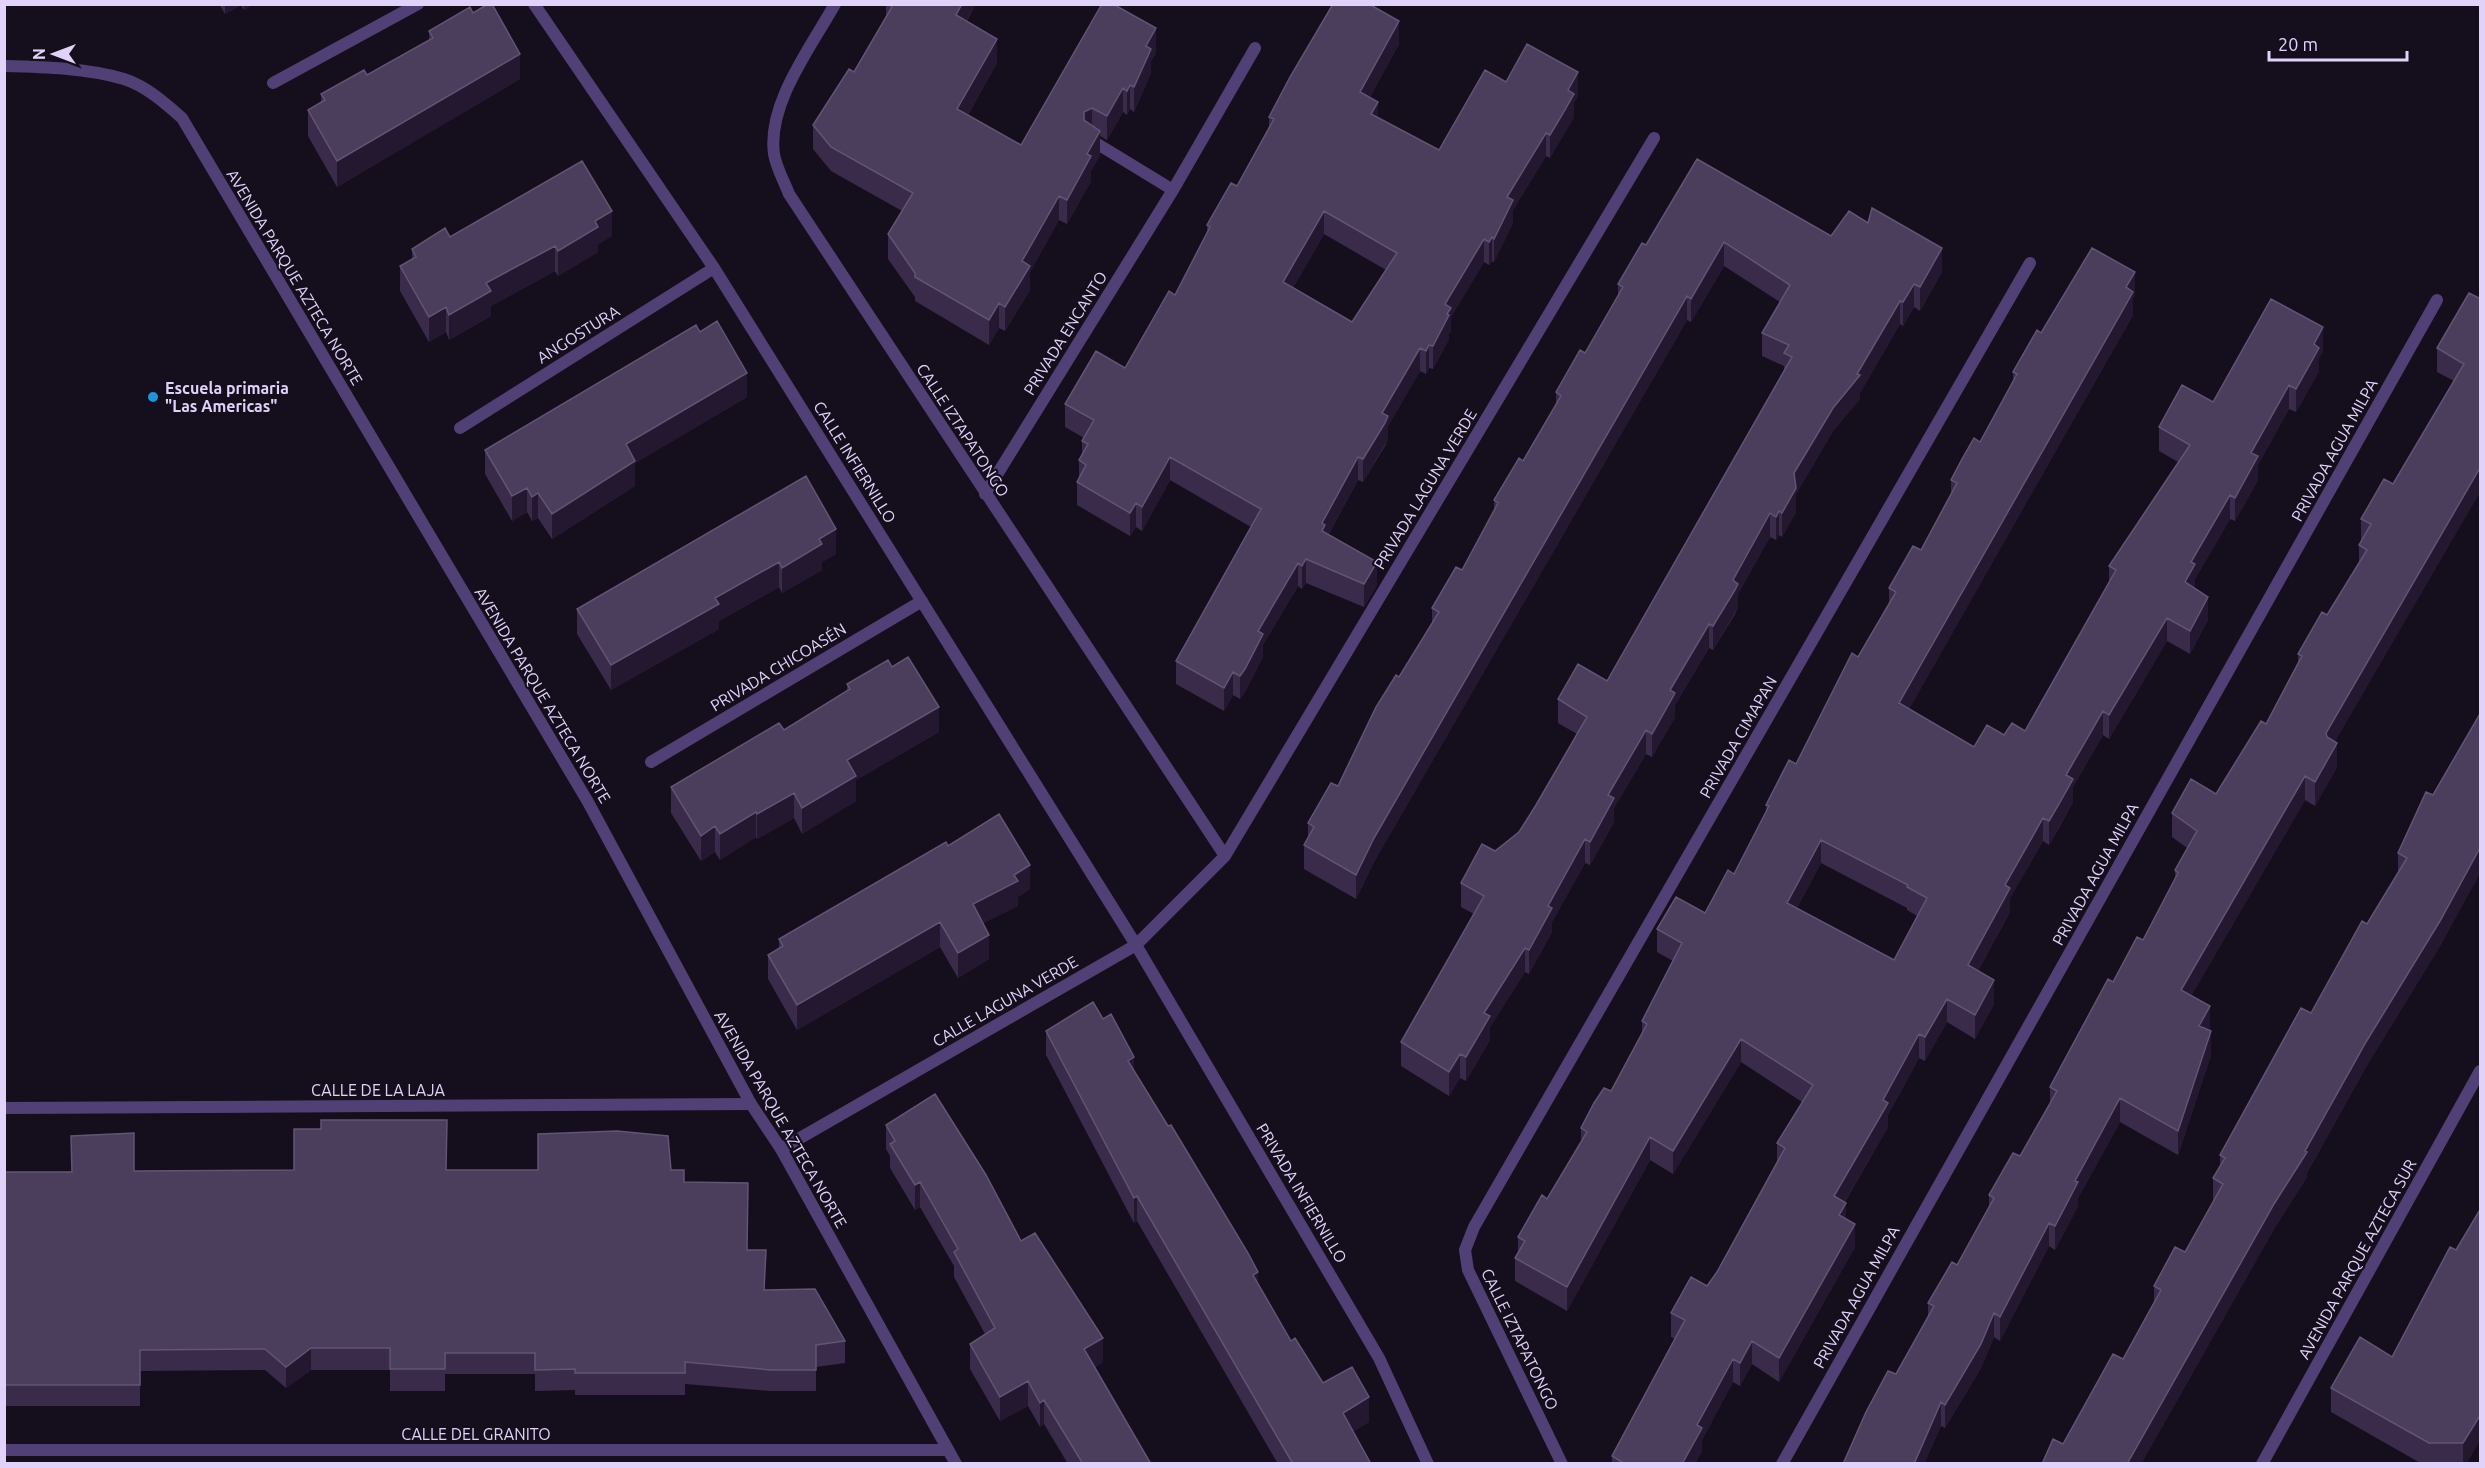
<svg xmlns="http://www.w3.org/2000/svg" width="2485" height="1468" font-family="Ubuntu,sans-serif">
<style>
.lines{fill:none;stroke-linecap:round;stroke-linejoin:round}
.minor{stroke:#514076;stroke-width:12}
.tertiary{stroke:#514076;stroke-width:12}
.wall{fill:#392b49;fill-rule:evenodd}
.shaded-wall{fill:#231830}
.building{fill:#4b3d5c;stroke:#625475;stroke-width:1.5;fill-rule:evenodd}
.poi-dot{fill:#1f94d8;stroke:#150f1d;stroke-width:2}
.labels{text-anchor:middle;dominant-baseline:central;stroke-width:4.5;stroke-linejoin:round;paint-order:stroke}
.street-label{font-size:16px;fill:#e1d2f9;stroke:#150f1d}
.poi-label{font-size:16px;font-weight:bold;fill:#e1d2f9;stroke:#150f1d;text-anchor:start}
</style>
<rect width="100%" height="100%" fill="#150f1d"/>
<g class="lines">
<path class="minor" d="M534,4L714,268L1136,945L1379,1358L1428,1464
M835,4C811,47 767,104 774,154C776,167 784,181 789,194L1225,856
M273,83L418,4
M1091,140L1173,190
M460,428L714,268
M985,494L1173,190L1255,48
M651,762L922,601
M4,1108L751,1104
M781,1149L1136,945L1225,856L1654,138
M4,1450H948
M1562,1464L1468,1270L1465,1250L1474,1227L2030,263
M1782,1464L2437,300
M2262,1464L2480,1071"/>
<path class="tertiary" d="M4,66C44,67 86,68 124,79C146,86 165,103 182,118L588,802L751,1104L781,1149L956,1464"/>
</g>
<path class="wall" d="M219,4H253L244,10L241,5L225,14Z
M886,4H976L967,21L997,63L968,115L1021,145L1156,53L1151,61V73L1134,112L1130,109L1127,115L1123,112L1107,140L1100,136V155L1091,171V181L1067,224L1059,220L1030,272V290L1005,331L999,328L989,345L915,301V297L888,259V234L902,211L831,171L813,149V125L854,72L886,16Z
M473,13L520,79L337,187L308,136V110L321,103V94L367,75L429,40V31Z
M1399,44L1370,97L1378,117L1439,150L1506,82L1578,96L1574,103V117L1550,158L1546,156L1513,210V223L1494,262L1492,261L1489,265L1484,262L1451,317V331L1449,334V339L1433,369L1429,368L1426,374L1420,371L1388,426V439L1385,446L1363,482L1358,480L1329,534L1377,585L1364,607L1306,583L1302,589L1298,586L1263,645V657L1245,692L1240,699L1233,695L1224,711L1176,684V661L1251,527L1170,480L1142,531L1136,527L1130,536L1077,505V482L1079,479V460L1082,455V441L1084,438L1065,427V404L1125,368L1175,295L1207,233V225L1237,186L1269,128V117ZM1324,234L1386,270L1352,322L1293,288Z
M612,236L598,244V252L558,276L555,271L491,306V316L449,340L446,332L429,342L400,291V266L412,259V249L450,237Z
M1831,236L1942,272L1920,311L1914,307L1903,326L1900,324L1860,393V399L1833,431L1796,494V512L1782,537L1779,535L1776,540L1770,537L1738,594V607L1735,614L1713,650L1709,648L1675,705V717L1652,757L1646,754L1614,808V822L1590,865L1585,863L1552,922V932L1529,974L1525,972L1490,1027V1040L1466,1081L1460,1078L1449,1096L1401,1066V1042L1474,914L1461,907V883L1495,851L1519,832L1536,805L1577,734L1558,723V699L1607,681L1784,372V366L1762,356V333L1780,302L1724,266L1691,322L1687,320L1374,862L1356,899L1304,869V845L1308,837V823L1338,786L1399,677L1432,623V608L1462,570L1494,511V500L1523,461L1556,405V392L1585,353L1618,295V284L1646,245Z
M2135,295L2133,298V315L1909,709L1974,747L2004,735L2025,731L2109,582V566L2178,462L2159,451V427L2323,351L2319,358V371L2296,412L2289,409L2258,465V480L2235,521L2230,519L2195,579L2194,588L2208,620L2190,654L2167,641L2109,739L2103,735L2073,787V802L2059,828L2049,845L2043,841L2010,898V912L1978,971L1994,1004L1975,1039L1947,1022L1925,1061L1919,1058L1888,1115V1127L1845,1202L1846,1219L1855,1247L1779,1382L1752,1364L1740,1386L1733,1382L1702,1440V1451L1695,1464H1612V1456L1675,1339L1671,1337V1313L1707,1286L1717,1272L1777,1163V1143L1802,1102L1741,1062L1673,1174L1650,1160L1567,1311L1515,1281V1258L1518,1253V1237L1547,1199L1581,1142V1128L1611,1091L1642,1034V1021L1673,961L1657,952V929L1705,913L1734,874L1766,813V805L1796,764L1858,657L1889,603V588L1921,550L1951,495V480L1980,442L2013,383V372L2041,333ZM1821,863L1907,908V910L1917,916L1894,960L1797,908Z
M2481,299V490L2335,741L2337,767L2315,806L2305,800L2191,996L2210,1030L2211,1055L2178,1155L2120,1122L2078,1198V1206L2055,1250L2049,1246L2000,1341L1994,1337L1981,1368L1945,1428L1941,1426L1924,1464H1843L1928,1317V1303L1957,1265L1989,1207V1195L2020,1156L2050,1104V1087L2113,982L2143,940L2175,880V870L2187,848L2172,837V813L2216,794L2266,724L2298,662V654L2327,615L2359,562V545L2361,541V519L2393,484L2454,381L2437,372V348Z
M700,332L747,397L635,463V486L552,539L538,518L532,521L527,512L512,521L485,474V450Z
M806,476L836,554L822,562V570L782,593L779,587L719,621V629L611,690L577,634V609Z
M892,667L939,732L856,780V801L802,834L794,818L757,839L756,837L720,860L715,852L701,861L671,813V787L784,730L847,691V684Z
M2481,712V871L2440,946L2366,1067L2307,1173V1177L2274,1229L2141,1464H2042L2063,1444L2123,1359L2154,1302V1286L2185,1252L2213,1202V1178L2220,1166V1155L2311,1013L2398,873V853L2433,795Z
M1030,889L1018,897V906L983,923L989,959L958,978L940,947L797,1030L768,979V955L779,948V939Z
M1103,1019L1291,1341L1323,1383L1369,1422L1353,1431L1371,1464H1278L1137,1221L1134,1223L1046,1055V1031Z
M886,1125L1021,1241L1103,1362L1095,1367L1151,1464H1068L1044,1424L1040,1427L1028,1406L1000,1421L970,1369V1344L985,1334L954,1277V1266L920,1207L915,1210L890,1168V1156L886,1149Z
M294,1170H671L684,1182L747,1250L765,1290L845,1341V1363L816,1367V1391H771L685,1384V1395H575V1390L535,1391V1374H445V1391H390V1370H311L286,1388L265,1370L140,1371V1406H4V1172Z
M2481,1208V1438L2466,1464H2422L2331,1412V1388L2392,1357L2456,1250Z"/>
<path class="shaded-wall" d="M225,4H241V5L225,14Z
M244,4H253L244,10Z
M962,4H976L956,39V15Z
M1399,21V44L1360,115V92Z
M1156,28V53L1151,61V73L1134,112V87L1146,46Z
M997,39V63L957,134V109Z
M520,54V79L337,187V161Z
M1578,72V96L1574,103V117L1550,158V135L1568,90Z
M1130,85V109L1127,115V91Z
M1123,88V112L1107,140V116Z
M1378,102V125L1371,114Z
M1092,108V132L1084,136V112Z
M1100,131V155L1091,171V181L1067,224V200L1087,154Z
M1546,133V156L1513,210V223L1494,262V239L1507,197Z
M1059,196V220L1030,272V290L1005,331V307L1022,261Z
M612,211V236L598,244V252L558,276V251L595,221Z
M1324,211V234L1283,305V282Z
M1492,237V261L1489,265V242Z
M1484,239V262L1451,317V331L1449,334V339L1433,369V346L1445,304Z
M1724,242V266L1691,322V299Z
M555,246V271L491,306V316L449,340V315L486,283Z
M1942,248V272L1920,311V287Z
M2135,272V295L2133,298V315L1899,727V703Z
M1914,284V307L1903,326V302Z
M1687,296V320L1374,862L1356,899V875L1374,838Z
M1900,301V324L1860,393V399L1833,431L1796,494V512L1782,537V513L1794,473L1833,408L1857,374Z
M999,303V328L989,345V320Z
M446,307V332L429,342V317Z
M2323,327V351L2319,358V371L2296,412V389L2314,344Z
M1429,345V368L1426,374V351Z
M1420,348V371L1388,426V439L1363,482V459L1382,413Z
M747,373V397L635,463V486L552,539V514L626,444Z
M2289,385V409L2258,465V480L2235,521V498L2251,453Z
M1170,457V480L1142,531V507Z
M1358,457V480L1325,541L1322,554V523Z
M2481,466V490L2326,757V733Z
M527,488V512L512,521V496Z
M538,493V518L532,521V497Z
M2230,495V519L2195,579V588L2185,582L2191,562Z
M1136,503V527L1130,536V513Z
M1779,511V535L1776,540V517Z
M1770,513V537L1738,594V607L1713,650V626L1733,580Z
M836,529V554L822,562V570L782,593V568L819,539Z
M1306,559V583L1302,589V566Z
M779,562V587L719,621V629L611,690V665L715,598Z
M1377,562V585L1364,607V584Z
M1298,563V586L1263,645V657L1245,692L1240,699V676L1258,631Z
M2208,597V620L2190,654V631Z
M2167,618V641L2109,739V715Z
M1709,624V648L1675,705V717L1652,757V734L1670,690Z
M1233,672V695L1224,711V688Z
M939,707V732L856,780V801L802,834V808L847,760Z
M2103,711V735L2073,787V802L2049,845V821L2066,775Z
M1646,730V754L1614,808V822L1590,865V842L1608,795Z
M2337,743V767L2315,806V782Z
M2305,776V800L2181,1014V990Z
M794,793V818L757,839V814Z
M756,812V837L720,860V834Z
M2043,818V841L2010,898V912L1968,989V965L2005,885Z
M715,826V852L701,861V836Z
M1585,839V863L1552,922V932L1529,974V950L1548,906Z
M1821,840V863L1787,927V903Z
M2481,846V871L2440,946L2366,1067L2307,1173V1177L2274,1229L2141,1464H2127L2366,1042Z
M1030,865V889L1018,897V906L973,928V904L1014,875Z
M940,922V947L797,1030V1005Z
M989,935V959L958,978V953Z
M1525,948V972L1490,1027V1040L1466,1081V1057L1484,1013Z
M1994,980V1004L1975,1039V1015Z
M1947,999V1022L1925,1061V1037Z
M2210,1006V1030L2199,1050V1026Z
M2211,1031V1055L2178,1155V1131Z
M1919,1034V1058L1888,1115V1127L1834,1220V1196L1883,1100Z
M1741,1039V1062L1673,1174V1151Z
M1460,1054V1078L1449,1096V1072Z
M1134,1057V1082L1128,1061Z
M2120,1098V1122L2078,1198V1206L2055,1250V1226L2075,1181Z
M1650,1137V1160L1567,1311V1287Z
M920,1182V1207L915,1210V1185Z
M1137,1196V1221L1134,1223V1198Z
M1846,1203V1226L1839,1215Z
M2049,1223V1246L2000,1341V1317Z
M1855,1224V1247L1779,1382V1358Z
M1258,1272V1297L1253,1275Z
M1994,1313V1337L1981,1368L1945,1428V1405Z
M1103,1338V1362L1084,1373V1349Z
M1752,1341V1364L1740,1386V1363Z
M311,1348V1370L286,1388V1367Z
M1733,1359V1382L1702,1440V1451L1695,1464H1682L1697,1425Z
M1028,1381V1406L1000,1421V1397Z
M1369,1397V1422L1343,1438V1413Z
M1044,1400V1424L1040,1427V1403Z
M1941,1402V1426L1924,1464H1914Z
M2481,1414V1438L2466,1464H2463V1443Z"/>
<path class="building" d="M488,4H492L520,54L337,161L308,110L325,100L321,94L364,70L367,75L433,38L429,31L470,7L473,13Z
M888,4H962L956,15L997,39L957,109L1021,145L1102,4H1113L1156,28L1146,46L1151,49L1134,87L1130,85L1127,91L1123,88L1107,116L1092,108L1084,112V120L1100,131L1087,154L1091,156L1067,200L1059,196L1022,261L1030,266L1005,307L999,303L989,320L915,277V273L888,234L913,193L831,147L813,125L849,69L854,72L892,7Z
M1333,4H1369L1399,21L1360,92L1378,102L1371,114L1439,150L1485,70L1506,82L1527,44L1578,72L1568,90L1574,94L1562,115L1550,135L1546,133L1507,197L1513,200L1494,239L1492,237L1489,242L1484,239L1445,304L1451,308L1447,314L1449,315L1433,346L1429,345L1426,351L1420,348L1382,413L1388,416L1385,423L1363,459L1358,457L1322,523L1325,525L1322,531L1377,562L1364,584L1306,559L1302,566L1298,563L1258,631L1263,634L1245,669L1240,676L1233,672L1224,688L1176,661L1261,509L1170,457L1142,507L1136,503L1130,513L1077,482L1086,465L1079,460L1088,444L1082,441L1094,420L1065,404L1096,351L1125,368L1169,291L1175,295L1210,227L1207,225L1231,183L1237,186L1274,119L1269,117L1290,77ZM1324,211L1397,253L1352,322L1283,282Z
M1697,159L1831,236L1849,211L1868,223L1872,208L1942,248L1920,287L1914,284L1903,302L1900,301L1857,374L1860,375L1833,408L1794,473L1796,488L1782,513L1779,511L1776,517L1770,513L1733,580L1738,584L1735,590L1713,626L1709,624L1670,690L1675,693L1652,734L1646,730L1608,795L1614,798L1590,842L1585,839L1548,906L1552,908L1529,950L1525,948L1484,1013L1490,1016L1466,1057L1460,1054L1449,1072L1401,1042L1484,896L1461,883L1482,844L1495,851L1519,832L1536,805L1587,717L1558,699L1578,664L1607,681L1792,357L1784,353L1789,345L1762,333L1790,285L1724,242L1691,299L1687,296L1374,838L1356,875L1304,845L1314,827L1308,823L1331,783L1338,786L1376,707L1396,675L1399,677L1439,612L1432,608L1456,567L1462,570L1498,503L1494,500L1519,458L1523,461L1561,396L1556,392L1580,350L1585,353L1623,287L1618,284L1642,243L1646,245Z
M582,161L612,211L595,221L598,227L558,251L555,246L486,283L491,291L449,315L446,307L429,317L400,266L416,257L412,249L445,228L450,237Z
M2092,248L2135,272L2126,287L2133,292L1899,703L1974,747L1987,725L2004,735L2012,723L2025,731L2116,570L2109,566L2190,445L2159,427L2182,385L2213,402L2271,299L2323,327L2314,344L2319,348L2296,389L2289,385L2251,453L2258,456L2235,498L2230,495L2191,562L2195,564L2185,582L2208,597L2190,631L2167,618L2109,715L2103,711L2066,775L2073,779L2059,804L2049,821L2043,818L2005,885L2010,888L1968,965L1994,980L1975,1015L1947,999L1925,1037L1919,1034L1883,1100L1888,1103L1834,1196L1846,1203L1839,1215L1855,1224L1779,1358L1752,1341L1740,1363L1733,1359L1697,1425L1702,1428L1682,1464H1625L1612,1456L1685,1320L1671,1313L1691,1277L1707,1286L1717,1272L1785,1148L1777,1143L1813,1085L1741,1039L1673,1151L1650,1137L1567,1287L1515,1258L1525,1241L1518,1237L1542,1195L1547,1199L1587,1132L1581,1128L1594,1103L1604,1088L1611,1091L1647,1024L1642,1021L1682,943L1657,929L1676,897L1705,913L1728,870L1734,874L1769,806L1766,805L1789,760L1796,764L1852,653L1858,657L1896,592L1889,588L1913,546L1921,550L1957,483L1951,480L1962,459L1974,438L1980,442L2017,374L2013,372L2037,330L2041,333ZM1821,840L1908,885L1907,887L1927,898L1894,960L1787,903Z
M2469,293L2481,299V466L2326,733L2327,737L2337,743L2315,782L2305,776L2181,990L2210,1006L2199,1026L2211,1031L2178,1131L2120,1098L2075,1181L2078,1182L2055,1226L2049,1223L2000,1317L1994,1313L1981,1344L1945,1405L1941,1402L1914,1464H1843L1866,1412L1888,1371L1896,1374L1934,1306L1928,1303L1952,1262L1957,1265L1994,1198L1989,1195L2013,1153L2020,1156L2057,1091L2050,1087L2108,979L2113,982L2137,937L2143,940L2178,873L2175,870L2197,831L2172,813L2191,779L2216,794L2261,721L2266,724L2302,656L2298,654L2322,612L2327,615L2367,550L2359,545L2371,524L2361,519L2384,479L2393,484L2464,364L2437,348Z
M717,321L747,373L626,444L635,461L552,514L538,493L532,497L527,488L512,496L485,450L696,325L700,332Z
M806,476L836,529L819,539L822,544L782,568L779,562L715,598L719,604L611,665L577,609Z
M908,657L939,707L847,760L856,776L802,808L794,793L757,814L756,812L720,834L715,826L701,836L671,787L779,723L784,730L850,689L847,684L888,660L892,667Z
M2481,712V846L2440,921L2366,1042L2305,1151L2307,1152L2274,1204L2127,1464H2042L2053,1439L2063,1444L2113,1354L2123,1359L2161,1290L2154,1286L2175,1247L2185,1252L2223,1184L2213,1178L2225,1158L2220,1155L2301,1008L2311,1013L2362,921L2367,924L2407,858L2398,853L2426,792L2433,795Z
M999,814L1030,865L1014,875L1018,881L973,904L989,935L958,953L940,922L797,1005L768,955L783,946L779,939L946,842L948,846Z
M1093,1002L1103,1019L1111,1014L1134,1057L1128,1061L1168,1126L1171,1125L1248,1253L1258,1272L1253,1275L1291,1341L1295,1338L1323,1383L1352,1367L1369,1397L1343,1413L1371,1464H1293L1137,1196L1134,1198L1046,1031Z
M935,1094L986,1175L1021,1241L1035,1233L1103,1338L1084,1349L1151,1464H1083L1044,1400L1040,1403L1028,1381L1000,1397L970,1344L995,1328L954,1252L958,1249L920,1182L915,1185L890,1144L895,1141L886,1125Z
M321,1120H447L446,1170H538V1134L617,1131L668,1136L671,1170H684V1182L748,1183L747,1250H766L764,1290L815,1289L845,1341L816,1345V1370H771L685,1362V1373H575V1369L535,1370V1353H445V1369H390V1348H311L286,1367L265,1349L140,1350V1385H4V1172H72L71,1136L134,1133V1171L294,1170V1129H321Z
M2481,1208V1414L2463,1443H2429L2331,1388L2360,1337L2392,1357L2450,1247L2456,1250Z"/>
<circle class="poi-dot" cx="153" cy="397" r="6"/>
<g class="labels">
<g class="street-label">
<text transform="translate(295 277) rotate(59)">AVENIDA PARQUE AZTECA NORTE</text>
<text transform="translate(1065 333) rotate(-58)">PRIVADA ENCANTO</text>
<text transform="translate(578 334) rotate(-32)">ANGOSTURA</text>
<text transform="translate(963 430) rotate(57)">CALLE IZTAPATONGO</text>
<text transform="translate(2334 450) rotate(-61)">PRIVADA AGUA MILPA</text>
<text transform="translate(855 462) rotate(58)">CALLE INFIERNILLO</text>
<text transform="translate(1425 489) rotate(-59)">PRIVADA LAGUNA VERDE</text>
<text transform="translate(778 667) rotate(-31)">PRIVADA CHICOASÉN</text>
<text transform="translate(543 695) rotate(59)">AVENIDA PARQUE AZTECA NORTE</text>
<text transform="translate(1738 737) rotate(-60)">PRIVADA CIMAPAN</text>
<text transform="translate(2095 874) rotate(-61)">PRIVADA AGUA MILPA</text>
<text transform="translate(1005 1001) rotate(-30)">CALLE LAGUNA VERDE</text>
<text x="378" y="1090">CALLE DE LA LAJA</text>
<text transform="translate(781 1119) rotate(60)">AVENIDA PARQUE AZTECA NORTE</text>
<text transform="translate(1302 1193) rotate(59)">PRIVADA INFIERNILLO</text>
<text transform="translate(2357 1259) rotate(-61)">AVENIDA PARQUE AZTECA SUR</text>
<text transform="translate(1856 1297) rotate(-61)">PRIVADA AGUA MILPA</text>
<text transform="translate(1520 1339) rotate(64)">CALLE IZTAPATONGO</text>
<text x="476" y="1434">CALLE DEL GRANITO</text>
</g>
<g class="poi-label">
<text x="165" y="388">Escuela primaria<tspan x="165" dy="18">"Las Americas"</tspan></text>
</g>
</g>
<rect width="2485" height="1468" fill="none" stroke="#e1d2f9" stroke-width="12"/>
<g transform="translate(54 54) rotate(270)" stroke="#150f1d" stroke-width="4.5" paint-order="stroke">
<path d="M0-4.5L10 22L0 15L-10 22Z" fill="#e1d2f9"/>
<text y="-9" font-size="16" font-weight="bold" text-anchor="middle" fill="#e1d2f9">N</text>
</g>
<path d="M2269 51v9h138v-9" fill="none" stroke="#e1d2f9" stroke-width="3"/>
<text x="2278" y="51" font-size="18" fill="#e1d2f9" stroke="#150f1d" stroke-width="4.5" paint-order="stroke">20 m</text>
</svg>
